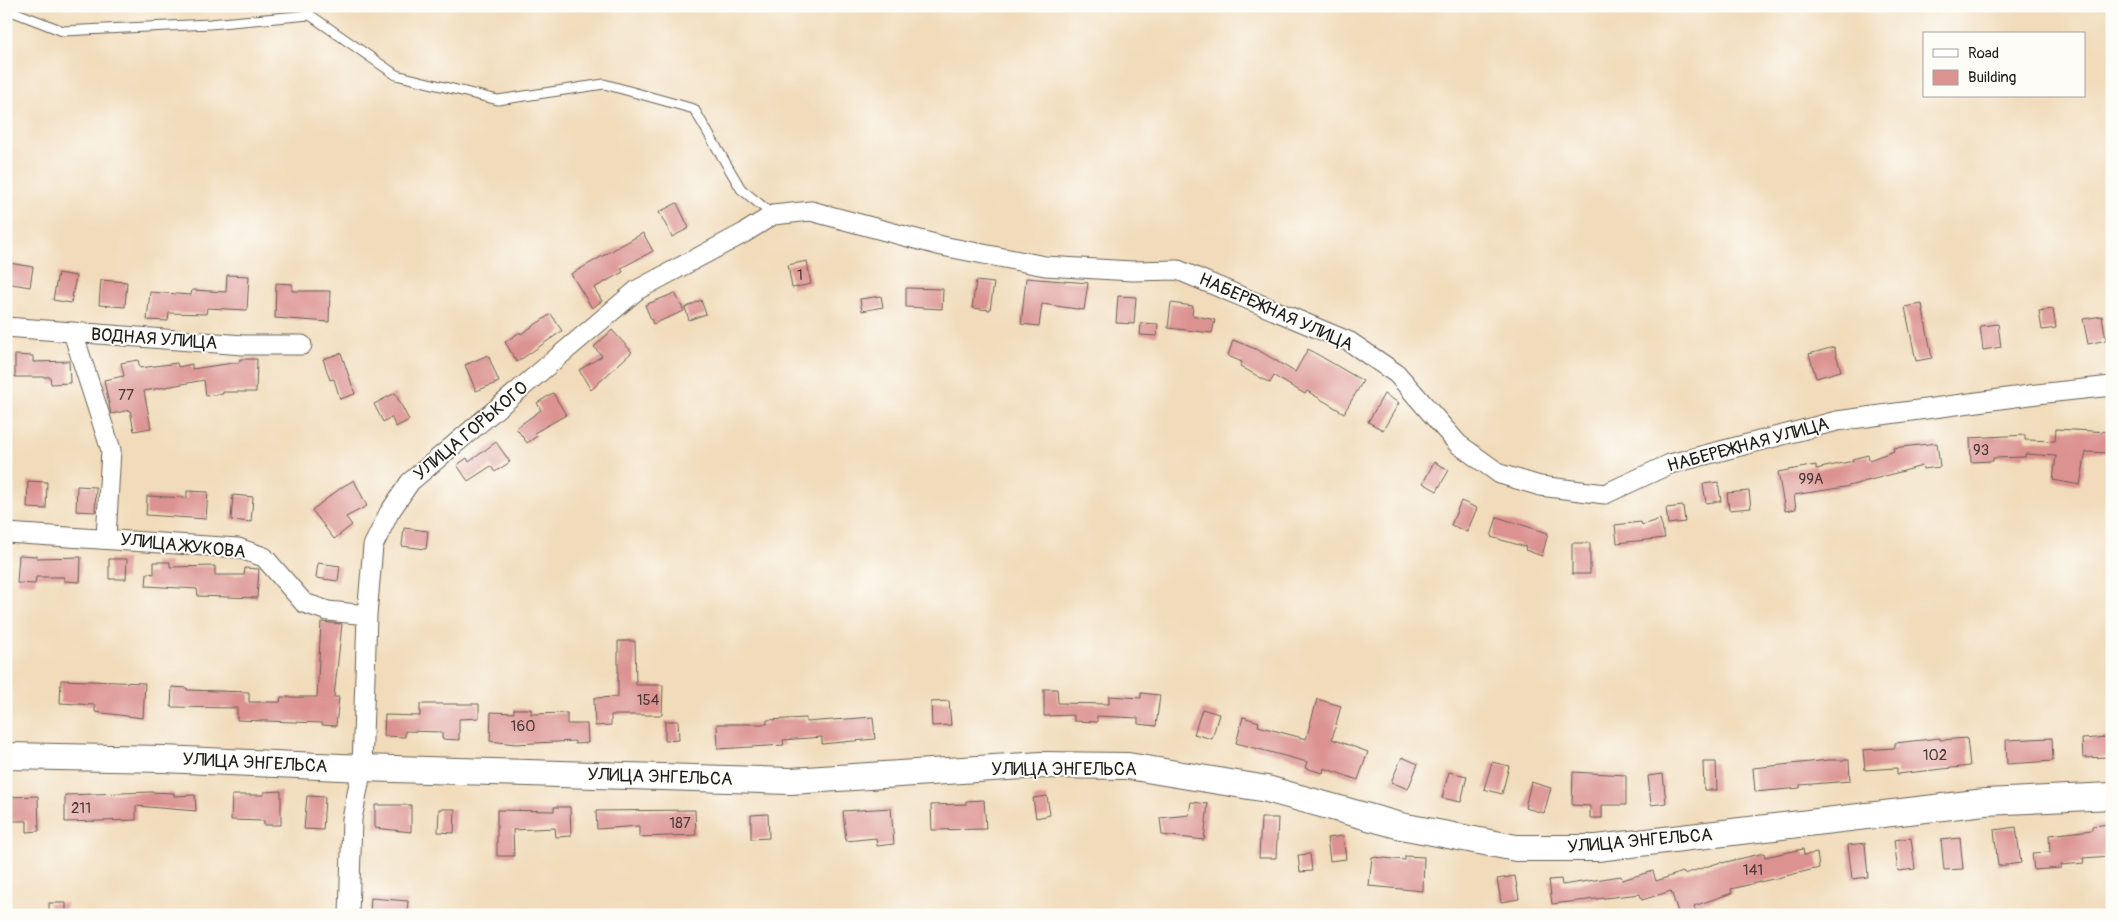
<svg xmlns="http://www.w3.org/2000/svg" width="2118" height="921" font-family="Pangolin,sans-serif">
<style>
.building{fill:#db9290}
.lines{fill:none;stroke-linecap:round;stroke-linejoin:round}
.lane-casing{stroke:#675f53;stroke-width:11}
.street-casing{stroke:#675f53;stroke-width:21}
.secondary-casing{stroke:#675f53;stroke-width:28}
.lane{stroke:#fff;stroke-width:9}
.street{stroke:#fff;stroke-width:19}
.secondary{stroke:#fff;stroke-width:26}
.labels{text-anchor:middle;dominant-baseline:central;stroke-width:4;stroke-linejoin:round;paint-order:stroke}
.number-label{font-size:15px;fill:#4c3a39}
.street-label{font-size:18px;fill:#1c1c1c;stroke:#fdfcf7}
</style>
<rect width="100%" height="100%" fill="#fdfcf7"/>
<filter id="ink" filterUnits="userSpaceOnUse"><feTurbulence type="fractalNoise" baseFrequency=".02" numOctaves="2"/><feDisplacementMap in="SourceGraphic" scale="10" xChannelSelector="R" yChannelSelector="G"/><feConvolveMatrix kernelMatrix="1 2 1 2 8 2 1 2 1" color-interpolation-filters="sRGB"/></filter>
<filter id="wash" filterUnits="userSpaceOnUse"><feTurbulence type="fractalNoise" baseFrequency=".0096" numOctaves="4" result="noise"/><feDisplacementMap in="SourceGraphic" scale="20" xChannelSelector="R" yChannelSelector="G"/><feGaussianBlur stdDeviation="1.12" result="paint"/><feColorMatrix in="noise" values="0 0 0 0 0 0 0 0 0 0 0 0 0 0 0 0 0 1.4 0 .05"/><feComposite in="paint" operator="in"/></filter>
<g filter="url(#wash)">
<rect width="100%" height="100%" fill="#f1dbba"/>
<g id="blocks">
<path class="building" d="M677,203L689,228L672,237L659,212Z
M643,233L653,251L621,268L623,272L594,288L602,301L592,308L571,274Z
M807,261L811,284L792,288L788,265Z
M9,263L33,267L30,287L6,283Z
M58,273L76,276L71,303L53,300Z
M227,275L249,276L247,310L207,308L206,314L169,313L168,321L147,320L150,292L191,295L192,290L226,292Z
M1026,278L1088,283L1084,310L1042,304L1039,326L1021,324Z
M101,280L127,282L125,307L99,305Z
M976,281L994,283L990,310L972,308Z
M276,283L292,284V291H330L329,322L275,318Z
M906,288L943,289L942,309L906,307Z
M675,293L684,311L653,324L645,305Z
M881,296L883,307L862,311L860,299Z
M1118,296L1136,297L1134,324L1116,323Z
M701,300L706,314L689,320L685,308Z
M1171,303L1193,306L1192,315L1215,320L1212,333L1168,328Z
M1922,304L1932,358L1916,361L1905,307Z
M2053,309L2056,328L2042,330L2039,311Z
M551,314L562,331L517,362L505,342L520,332L521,334Z
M2102,316L2106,340L2088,344L2083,319Z
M1141,323L1158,324L1157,336L1140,335Z
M1998,324L2001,347L1983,350L1980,326Z
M612,330L632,352L591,390L579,370L602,356L594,347Z
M1233,340L1258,350L1295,372L1308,349L1363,381L1344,413L1307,391L1305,394L1274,376L1270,383L1240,366L1242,362L1228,356Z
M1834,347L1841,371L1816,378L1809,354Z
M341,353L355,394L340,399L334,379L330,380L323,359Z
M15,355L33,356V362L69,361L70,383L51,384L50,377H15Z
M488,355L499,382L476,391L465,365Z
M240,359H257L256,392H223V394L206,396L204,380L144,391L151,428L134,431L130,410L111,414L104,380L124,376L121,363L138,360L140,368L177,363L178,367L192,364V369L240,362Z
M395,393L409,420L396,427L391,417L383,422L374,404Z
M553,393L566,415L534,433L537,436L527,443L516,428L541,410L537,403Z
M1384,394L1399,403L1383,430L1368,422Z
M2056,429L2109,432L2108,453L2086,452L2080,485L2053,480L2056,456L2025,454V457L1993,458V461L1971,462L1970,438L2025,435V440L2055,441Z
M496,442L510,462L495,472L491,466L468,481L457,465L467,458L469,462Z
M1937,443L1940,467L1923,469L1922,466L1845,487L1794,495L1796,509L1785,511L1778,472L1816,465V469L1853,461L1852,459L1868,455L1869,460L1894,451L1893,448Z
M1434,462L1449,470L1437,491L1423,483Z
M354,480L367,506L346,517L352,525L334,539L312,510L342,487Z
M28,481L47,482L46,509L27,508Z
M1718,482L1721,501L1706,503L1703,484Z
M77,486L96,487L95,512L76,511Z
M187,491L208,492L206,519L146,515L147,496L187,498Z
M1749,491L1751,508L1729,510L1727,493Z
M233,495L253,497L251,522L231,520Z
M1461,501L1477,508L1467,532L1451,525Z
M1683,506L1685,522L1668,524L1666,508Z
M1497,517L1548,533L1542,556L1525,550L1526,547L1491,537Z
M1660,519L1665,538L1617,543L1615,525L1641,522L1642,525Z
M404,528L428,531L426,549L402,546Z
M1572,543H1590V574H1572Z
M19,555L37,556V558L81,557L80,582L64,581V577H36L35,584L17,583Z
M109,559H127L126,579H109Z
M154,562H170V567L215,566V575H244L245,568L259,569L257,598L198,596L197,589L146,586L147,573L154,574Z
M318,563L340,566L338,581L316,578Z
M321,622L342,624L334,697H339L336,726L322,725V723L237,720V708L171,707L172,687L187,688V690L249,692V702H280L281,697H317Z
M618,641H635L636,685H663L662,715H611V725L595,726L594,698L618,697Z
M61,680L145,683L143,718L95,712V705L60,703Z
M1044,689H1057L1058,703L1109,704V696L1141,698V693L1160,695L1156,726L1138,724V718L1097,716V722L1074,721V715L1044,716Z
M1317,699L1341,706L1332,739L1368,752L1358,780L1324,768L1323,773L1305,768L1307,762L1236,743L1243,717L1259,722L1258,726L1306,739Z
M949,701L951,725L932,726L931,702Z
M420,704H479V718L459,719V740L442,739V732L405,731V737L384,736L385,715L420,716Z
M514,709H531V714L567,713V724H587L588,743L575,744V741L515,744L490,741L491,712L514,713Z
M1202,709L1219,714L1212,739L1194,734Z
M873,717L875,739L822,744V737L783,740L784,745L718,749L717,724H767V720L806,718V722Z
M665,721H678L679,740L665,741Z
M2108,737L2109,757L2083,758L2082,739Z
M1940,738V740L1967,738L1970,766L1897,774V768L1865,770L1863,750L1895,748V743Z
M2052,738L2053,761L2007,764L2006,740Z
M1402,757L1418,764L1408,789L1391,782Z
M1829,760H1849L1850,781L1800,785V788L1755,792L1753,768Z
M1492,762L1509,766L1502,794L1484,789Z
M1703,762H1716L1717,790H1704Z
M1449,772L1467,776L1461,802L1442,798Z
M1573,772L1626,775V805H1602V818H1590V806L1572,805Z
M1663,774L1666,803L1651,805L1648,776Z
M1531,782L1551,788L1544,813L1525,808Z
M281,791V825H264V821L231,820L232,795H264V792Z
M151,792L174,793V796L195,795L196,811L136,806V820L65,822V795Z
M38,796L39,831L27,832V821H6V797Z
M307,796L325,797L323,830L304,829Z
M1047,796L1050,815L1036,818L1033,798Z
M984,800L986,829L932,830L931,805L966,804V801Z
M1191,802L1208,804L1204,840L1162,835L1160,818L1189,815Z
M375,805H411V832L375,828Z
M554,807H570L571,836L556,837L555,828L513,830L514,856H497V810L554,811Z
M891,808L894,844L877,846L876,838L846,841L843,811Z
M439,809H455L454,833L438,832Z
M695,810L696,835L639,837V826L597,829L596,811Z
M768,814L769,838L751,839V815Z
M1261,818H1278L1276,858H1259Z
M2109,824L2111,856L2083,858L2084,863L2061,865V868L2034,870L2032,853L2050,852L2049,835L2092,830V826Z
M2016,827L2021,863L1998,866L1994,830Z
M1343,836L1346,859L1330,861L1327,838Z
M1911,838L1915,869L1898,871L1894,840Z
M1960,838L1963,869L1944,870L1941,840Z
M1865,843L1868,877L1852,879L1848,845Z
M1803,849L1804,855L1817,853L1819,868L1731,889L1732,893L1694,906L1696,912L1688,915H1679L1671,891L1642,900L1640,894L1552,904L1549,880L1561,879L1562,885L1621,876L1622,880L1653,871L1656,881L1683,872L1684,874L1721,862L1722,863L1764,853L1765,857Z
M1310,854L1312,871L1300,872L1298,855Z
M1405,856L1424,857L1423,891L1369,886L1372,857L1405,860Z
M1515,876L1519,899L1501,902L1497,879Z
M371,898L408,901L407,915L370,913Z
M49,903H66V915H49Z"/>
</g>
</g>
<g filter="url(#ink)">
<use href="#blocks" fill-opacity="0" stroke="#675f53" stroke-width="1"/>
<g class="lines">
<defs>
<path id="lane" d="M6,9L63,31L210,24L310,15L396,75L498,100L604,84L694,109L741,189L773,215"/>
<path id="street" d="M6,327L243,345H302
M73,333L111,450L106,538
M6,533L238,548L264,557L304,603L328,611L367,615
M349,915L352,819L362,768L367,615L373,546L389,513L410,482L637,290L744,233L773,215L811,211L942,246L1045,266L1132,271L1178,270L1350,342L1397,374L1458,444L1500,474L1540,486L1605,494L1670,464L1837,421L2037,394L2112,386"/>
<path id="secondary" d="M6,756L163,759L362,768L791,781L1041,765L1128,766L1267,789L1401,826L1516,848H1597L1985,802L2112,796"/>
</defs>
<use href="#lane" class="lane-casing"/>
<use href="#street" class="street-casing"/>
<use href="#secondary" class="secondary-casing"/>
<use href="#lane" class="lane"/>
<use href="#street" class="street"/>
<use href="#secondary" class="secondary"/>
</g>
</g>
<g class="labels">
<g class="number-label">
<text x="800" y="275">1</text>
<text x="126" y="395">77</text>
<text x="1981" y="450">93</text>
<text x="1811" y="479">99А</text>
<text x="648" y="700">154</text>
<text x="523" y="726">160</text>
<text x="1935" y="755">102</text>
<text x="81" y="808">211</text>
<text x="680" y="823">187</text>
<text x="1753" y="870">141</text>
</g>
<g class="street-label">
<text transform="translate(1276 312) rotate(24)">НАБЕРЕЖНАЯ УЛИЦА</text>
<text transform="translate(154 339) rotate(4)">ВОДНАЯ УЛИЦА</text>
<text transform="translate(471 431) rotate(-40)">УЛИЦА ГОРЬКОГО</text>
<text transform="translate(1748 445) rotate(-15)">НАБЕРЕЖНАЯ УЛИЦА</text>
<text transform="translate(183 546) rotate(6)">УЛИЦА ЖУКОВА</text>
<text transform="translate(255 763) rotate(3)">УЛИЦА ЭНГЕЛЬСА</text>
<text x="1064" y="769">УЛИЦА ЭНГЕЛЬСА</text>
<text transform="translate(660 777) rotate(2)">УЛИЦА ЭНГЕЛЬСА</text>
<text transform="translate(1640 841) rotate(-5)">УЛИЦА ЭНГЕЛЬСА</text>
</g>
</g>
<rect width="2118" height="921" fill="none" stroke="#fdfcf7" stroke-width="25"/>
<rect x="1923" y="32" width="162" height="65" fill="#fdfcf7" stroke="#a3a29f"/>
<rect x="1933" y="49" width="25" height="8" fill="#ffffff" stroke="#a3a29f"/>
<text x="1968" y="58" font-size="15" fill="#1c1c1c">Road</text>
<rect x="1933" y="70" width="25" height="15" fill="#db9290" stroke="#a3a29f"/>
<text x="1968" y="82" font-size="15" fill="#1c1c1c">Building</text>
</svg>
